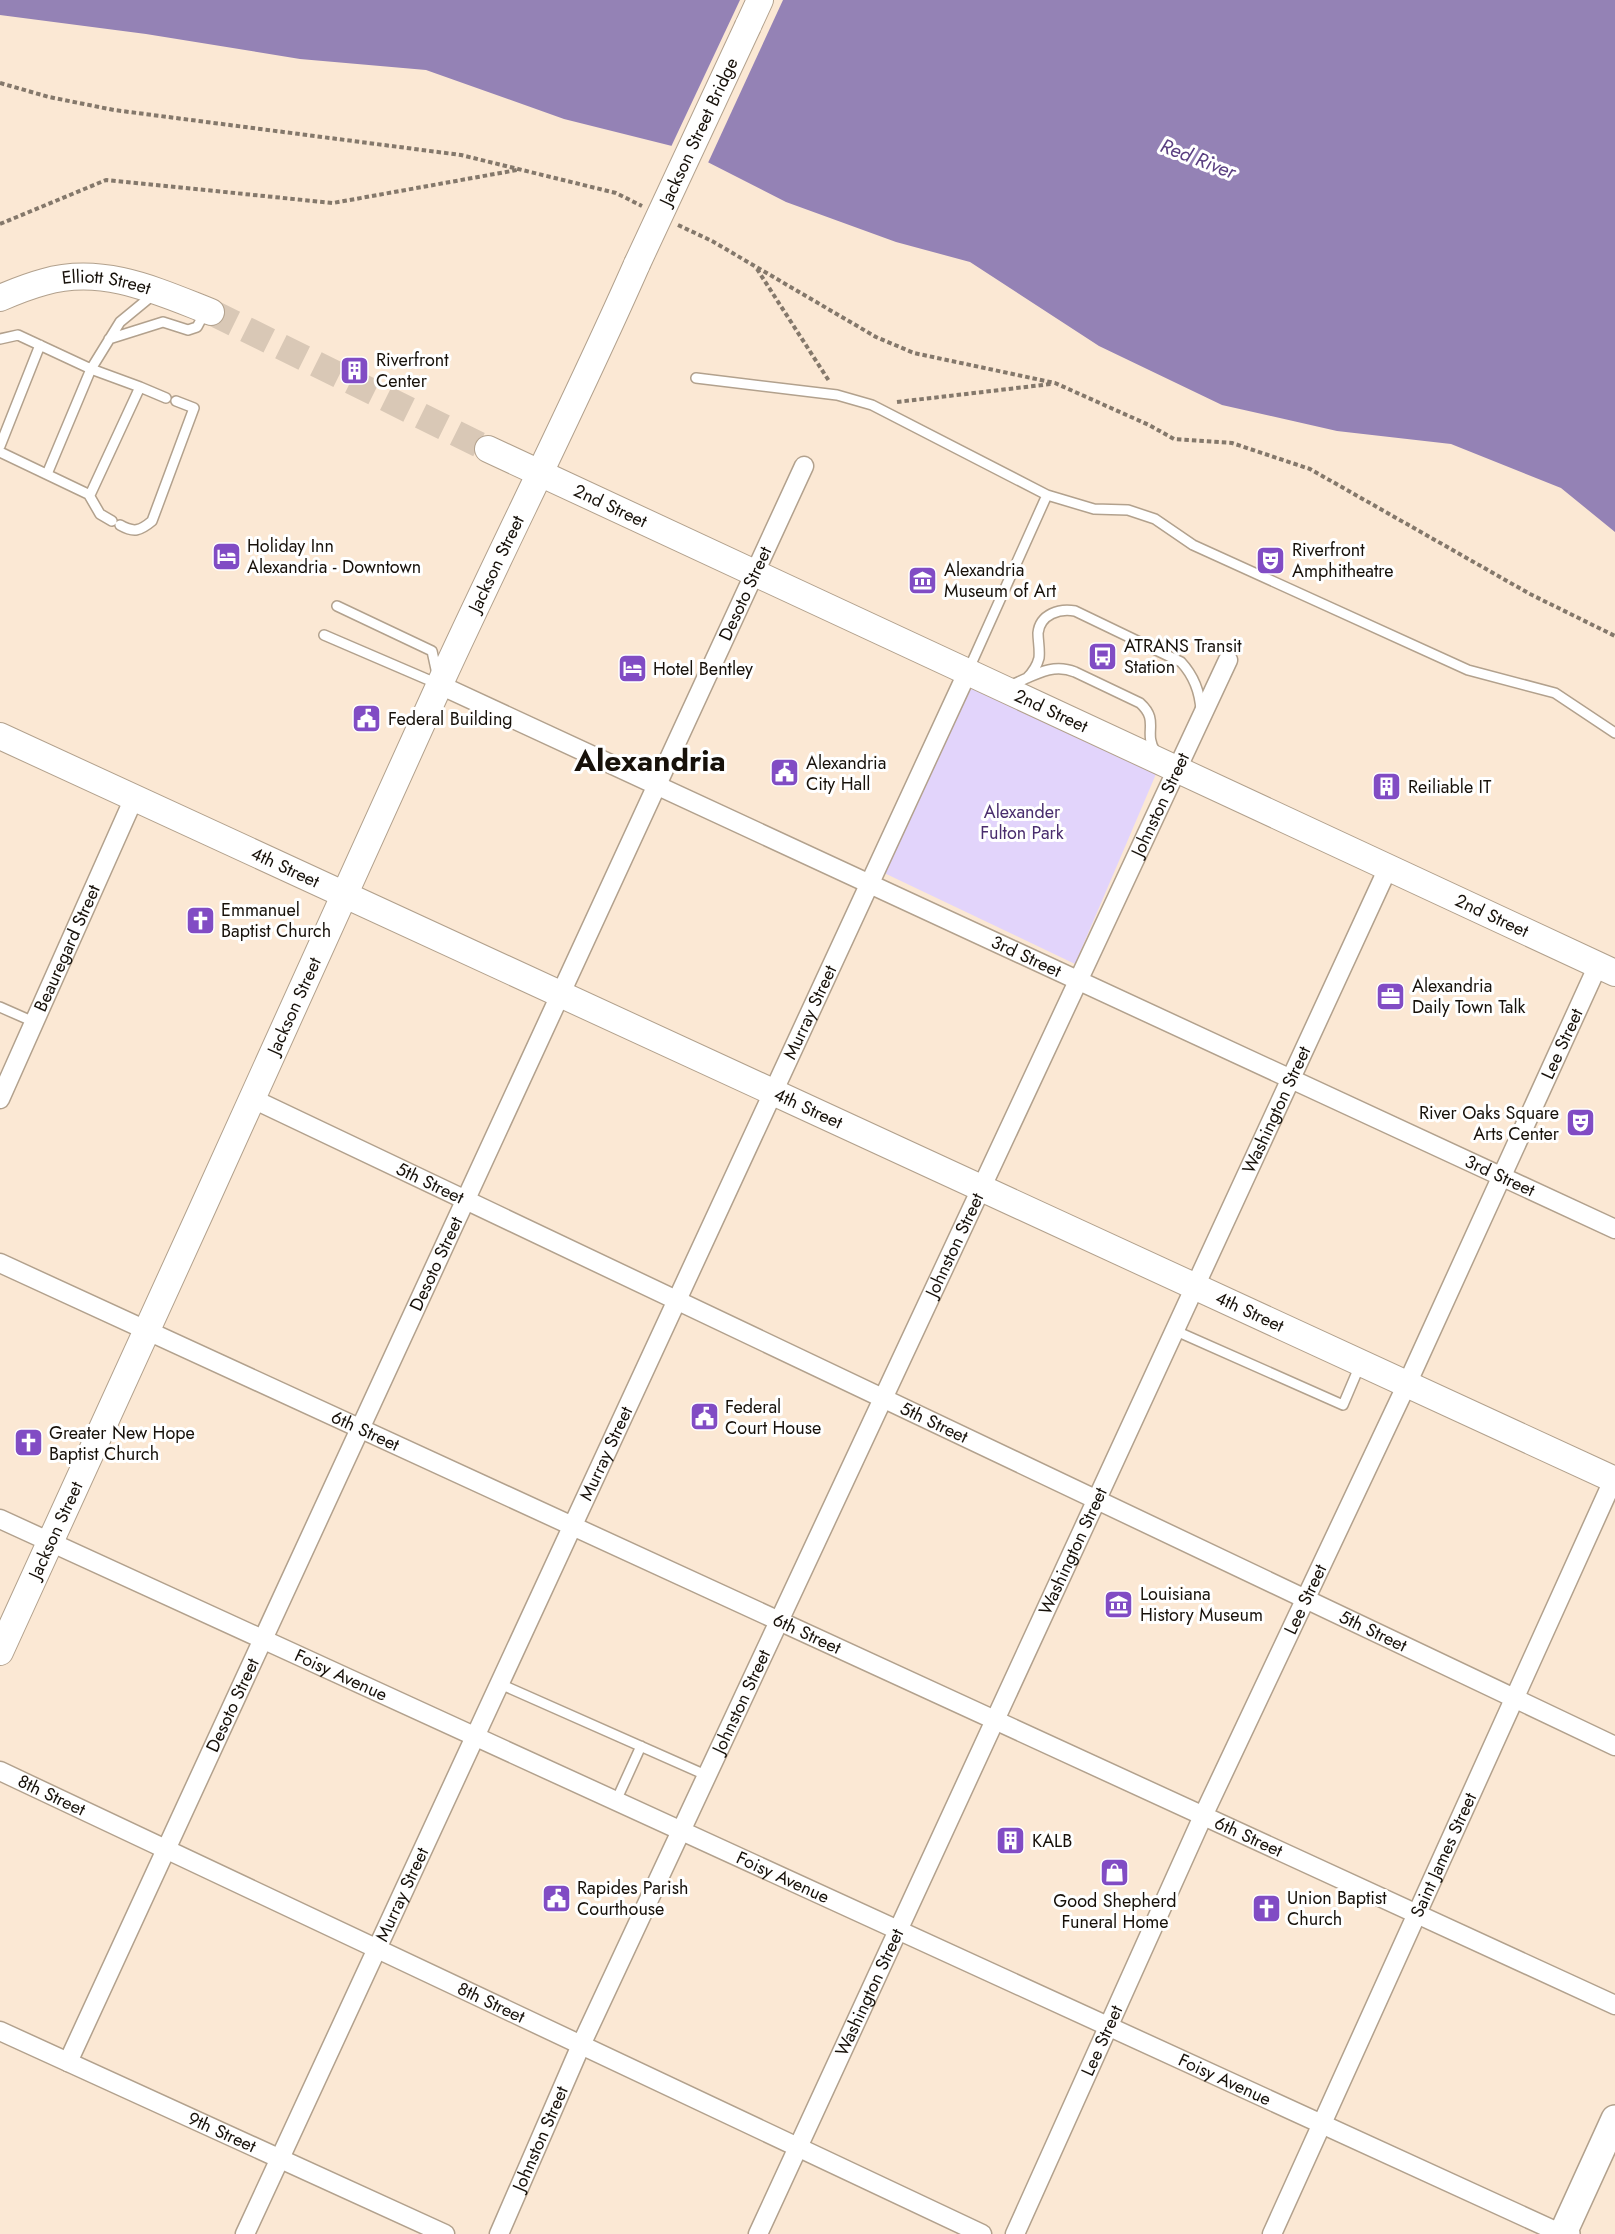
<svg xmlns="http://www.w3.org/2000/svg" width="1615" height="2234" font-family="Jost,sans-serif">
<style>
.green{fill:#e2d4fb}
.water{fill:#9482b5}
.pier{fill:#fbe8d4}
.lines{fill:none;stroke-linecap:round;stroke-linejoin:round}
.secondary-tunnel{stroke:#d9c8b6;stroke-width:26;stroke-dasharray:26 13;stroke-linecap:butt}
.service-casing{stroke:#b2a18d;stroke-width:12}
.minor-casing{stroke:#b2a18d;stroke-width:21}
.secondary-casing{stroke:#b2a18d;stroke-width:28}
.primary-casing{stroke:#b2a18d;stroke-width:30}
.path{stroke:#84786b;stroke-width:4;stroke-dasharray:4.5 3;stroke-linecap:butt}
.service{stroke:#fff;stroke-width:9}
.minor{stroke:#fff;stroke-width:18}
.secondary{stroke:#fff;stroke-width:26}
.primary{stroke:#fff;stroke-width:27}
.secondary-bridge-casing{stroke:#b2a18d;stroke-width:28;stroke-linecap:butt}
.secondary-bridge{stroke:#fff;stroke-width:26}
.labels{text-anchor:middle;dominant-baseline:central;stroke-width:6;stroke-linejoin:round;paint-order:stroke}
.street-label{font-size:18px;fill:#17110a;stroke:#fff}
.poi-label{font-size:18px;fill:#17110a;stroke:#fff;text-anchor:start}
.park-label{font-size:18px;fill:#492d6d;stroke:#fff}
.water-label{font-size:20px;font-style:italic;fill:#5a3f81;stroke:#fff}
.town-label{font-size:30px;font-weight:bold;fill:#17110a;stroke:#fff}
</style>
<rect width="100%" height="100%" fill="#fbe8d4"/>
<path class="green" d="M968,676L1159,767L1075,964L880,871Z"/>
<path class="water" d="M0,0H1615V532L1561,488L1451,444L1337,431L1222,405L1099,346L970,262L896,242L786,202L680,148L564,119L426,70L300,59L146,34L0,15Z"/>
<path class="pier" d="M740,0H783L707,165L670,149Z"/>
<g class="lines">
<path class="secondary-tunnel" d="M211,312L488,449"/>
<defs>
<path id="service" d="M0,339L18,335L91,369L140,387L90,495L0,452
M109,339L163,322L188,330L197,327L205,312
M696,378L837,395L872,405L1047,495L1094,509L1128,510L1155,519L1193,545L1468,670L1555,693L1615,733
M140,387L166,398
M0,446L40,345
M47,474L91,369L120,322L154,294
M89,495L100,514L112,521
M120,525C134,533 140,531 152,521L194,408L176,401
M337,606L432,651L437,674
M324,635L438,684
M968,671L1047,495
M1027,678C1033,672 1037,666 1039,658C1040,649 1038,641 1038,633C1040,614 1060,608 1075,611L1181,662C1194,676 1200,691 1201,711
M1009,686C1032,677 1051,662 1075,672L1140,703C1160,721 1143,732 1155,751
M0,1007L34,1022
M1176,1331L1343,1405L1360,1365
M500,1684L708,1776
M616,1801L641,1746"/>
<g id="minor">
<path id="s1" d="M440,685L1615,1229"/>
<path id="s2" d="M0,1099L134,798"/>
<path id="s3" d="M253,1099L1615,1746"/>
<path id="s4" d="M0,1263L1615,2005"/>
<path id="s5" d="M0,1519L1562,2234"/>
<path id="s6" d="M0,1771L982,2234"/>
<path id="s7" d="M0,2031L445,2234"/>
<path id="s8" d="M68,2062L804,466"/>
<path id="s9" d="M245,2234L967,673"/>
<path id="s10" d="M499,2234L581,2045L1228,660"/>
<path id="s11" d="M758,2234L1388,868"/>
<path id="s12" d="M1015,2234L1203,1816L1407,1384L1598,965"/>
<path id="s13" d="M1272,2234L1615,1476"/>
</g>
<g id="secondary">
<path d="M748,26L760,0"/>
<path id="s14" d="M0,298C14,292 29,286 44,282C103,265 157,291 211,312"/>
<path id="s15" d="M488,449L1615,973"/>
<path id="s16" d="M0,736L1615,1480"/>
<path id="s17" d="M0,1652C147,1331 293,1010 438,688C503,546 574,407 637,264"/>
</g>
<path id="primary" d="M1566,2234L1563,2233L1615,2119"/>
</defs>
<use href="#service" class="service-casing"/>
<use href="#minor" class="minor-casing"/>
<use href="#secondary" class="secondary-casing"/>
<use href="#primary" class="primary-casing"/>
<path class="path" d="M0,83L49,97L114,110L461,155L616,193L642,206
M0,224L106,180L333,203L517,170
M678,225L712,241L876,337L914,353L1055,383L1149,425L1174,439L1232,443L1310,469L1530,594L1615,636
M757,269L829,381
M897,402L1051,384"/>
<use href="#service" class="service"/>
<use href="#minor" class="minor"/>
<use href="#secondary" class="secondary"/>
<use href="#primary" class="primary"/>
<defs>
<g id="secondary-bridge">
<path id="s18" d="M637,264L748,26"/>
</g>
</defs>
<use href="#secondary-bridge" class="secondary-bridge-casing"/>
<use href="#secondary-bridge" class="secondary-bridge"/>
</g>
<defs>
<symbol id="building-square" viewBox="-11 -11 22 22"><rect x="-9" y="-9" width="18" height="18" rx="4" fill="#814cc4" stroke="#fff"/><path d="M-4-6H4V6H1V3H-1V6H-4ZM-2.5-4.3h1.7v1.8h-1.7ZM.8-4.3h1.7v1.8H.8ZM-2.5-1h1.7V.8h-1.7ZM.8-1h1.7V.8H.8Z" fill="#fff"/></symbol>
<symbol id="hotel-square" viewBox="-11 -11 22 22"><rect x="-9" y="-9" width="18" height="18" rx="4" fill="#814cc4" stroke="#fff"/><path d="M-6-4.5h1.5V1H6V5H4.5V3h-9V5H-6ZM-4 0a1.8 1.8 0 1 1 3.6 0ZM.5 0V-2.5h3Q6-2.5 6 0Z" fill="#fff"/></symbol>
<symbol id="theatre-square" viewBox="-11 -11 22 22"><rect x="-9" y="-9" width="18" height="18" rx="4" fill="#814cc4" stroke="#fff"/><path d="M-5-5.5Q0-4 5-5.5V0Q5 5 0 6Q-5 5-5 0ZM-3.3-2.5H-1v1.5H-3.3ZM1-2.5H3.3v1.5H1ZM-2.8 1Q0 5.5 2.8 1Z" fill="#fff"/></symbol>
<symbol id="museum-square" viewBox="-11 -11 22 22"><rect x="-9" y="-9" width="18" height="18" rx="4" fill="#814cc4" stroke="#fff"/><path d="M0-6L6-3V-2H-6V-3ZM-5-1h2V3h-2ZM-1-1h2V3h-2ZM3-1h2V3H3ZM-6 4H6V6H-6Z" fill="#fff"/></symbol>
<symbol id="bus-square" viewBox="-11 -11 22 22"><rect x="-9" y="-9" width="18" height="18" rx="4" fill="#814cc4" stroke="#fff"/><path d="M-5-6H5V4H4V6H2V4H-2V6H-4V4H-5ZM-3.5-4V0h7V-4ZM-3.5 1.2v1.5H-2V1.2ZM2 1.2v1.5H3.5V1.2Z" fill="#fff"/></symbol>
<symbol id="civic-square" viewBox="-11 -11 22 22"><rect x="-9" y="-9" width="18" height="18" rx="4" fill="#814cc4" stroke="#fff"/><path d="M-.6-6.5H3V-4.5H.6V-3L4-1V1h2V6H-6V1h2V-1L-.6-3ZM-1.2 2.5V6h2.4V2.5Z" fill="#fff"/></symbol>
<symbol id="church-square" viewBox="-11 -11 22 22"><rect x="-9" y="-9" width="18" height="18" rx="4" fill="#814cc4" stroke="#fff"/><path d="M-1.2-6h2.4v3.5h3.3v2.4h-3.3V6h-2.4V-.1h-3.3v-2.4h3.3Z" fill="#fff"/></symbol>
<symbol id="office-square" viewBox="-11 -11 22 22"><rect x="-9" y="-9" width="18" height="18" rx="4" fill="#814cc4" stroke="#fff"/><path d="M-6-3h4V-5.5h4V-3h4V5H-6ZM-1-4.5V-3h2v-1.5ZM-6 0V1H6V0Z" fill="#fff"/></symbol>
<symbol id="shop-square" viewBox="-11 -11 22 22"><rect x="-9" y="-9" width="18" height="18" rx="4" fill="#814cc4" stroke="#fff"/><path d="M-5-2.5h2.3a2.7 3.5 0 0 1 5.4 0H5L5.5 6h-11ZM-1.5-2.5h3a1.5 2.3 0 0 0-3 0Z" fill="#fff"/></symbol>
</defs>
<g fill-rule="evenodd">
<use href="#building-square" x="338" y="354" width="33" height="33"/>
<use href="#hotel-square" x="210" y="540" width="33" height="33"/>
<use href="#theatre-square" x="1254" y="544" width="33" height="33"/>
<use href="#museum-square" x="906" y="564" width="33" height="33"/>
<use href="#bus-square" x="1086" y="640" width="33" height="33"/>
<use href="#hotel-square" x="616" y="652" width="33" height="33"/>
<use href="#civic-square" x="350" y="702" width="33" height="33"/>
<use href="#civic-square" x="768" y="756" width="33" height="33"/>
<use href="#building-square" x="1370" y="770" width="33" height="33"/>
<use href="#church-square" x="184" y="904" width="33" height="33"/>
<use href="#office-square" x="1374" y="980" width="33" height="33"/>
<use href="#theatre-square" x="1564" y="1106" width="33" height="33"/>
<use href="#civic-square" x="688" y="1400" width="33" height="33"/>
<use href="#church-square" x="12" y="1426" width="33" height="33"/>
<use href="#museum-square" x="1102" y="1588" width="33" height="33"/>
<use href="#building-square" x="994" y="1824" width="33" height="33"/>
<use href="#shop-square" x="1098" y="1856" width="33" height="33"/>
<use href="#civic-square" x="540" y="1882" width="33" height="33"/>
<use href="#church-square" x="1250" y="1892" width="33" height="33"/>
</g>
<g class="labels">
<g class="street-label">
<text stroke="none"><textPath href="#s18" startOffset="146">Jackson Street Bridge</textPath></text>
<text stroke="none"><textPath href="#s14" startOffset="110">Elliott Street</textPath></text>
<text stroke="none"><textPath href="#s15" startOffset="135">2nd Street</textPath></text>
<text stroke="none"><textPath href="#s17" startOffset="1196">Jackson Street</textPath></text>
<text stroke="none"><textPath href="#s8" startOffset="1617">Desoto Street</textPath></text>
<text stroke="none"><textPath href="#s15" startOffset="621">2nd Street</textPath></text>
<text stroke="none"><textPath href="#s10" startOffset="1575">Johnston Street</textPath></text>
<text stroke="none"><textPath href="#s16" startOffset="314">4th Street</textPath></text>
<text stroke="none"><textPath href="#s15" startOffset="1107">2nd Street</textPath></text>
<text stroke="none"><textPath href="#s2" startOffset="165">Beauregard Street</textPath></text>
<text stroke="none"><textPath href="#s1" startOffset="646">3rd Street</textPath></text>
<text stroke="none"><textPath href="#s17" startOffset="710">Jackson Street</textPath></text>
<text stroke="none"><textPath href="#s9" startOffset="1346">Murray Street</textPath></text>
<text stroke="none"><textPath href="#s12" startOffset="1310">Lee Street</textPath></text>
<text stroke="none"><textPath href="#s16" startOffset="890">4th Street</textPath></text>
<text stroke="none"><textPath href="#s11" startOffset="1238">Washington Street</textPath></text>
<text stroke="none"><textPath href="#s1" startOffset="1168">3rd Street</textPath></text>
<text stroke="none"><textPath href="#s3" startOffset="196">5th Street</textPath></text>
<text stroke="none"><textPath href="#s10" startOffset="1089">Johnston Street</textPath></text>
<text stroke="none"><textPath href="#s8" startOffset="879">Desoto Street</textPath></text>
<text stroke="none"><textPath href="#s16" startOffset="1376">4th Street</textPath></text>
<text stroke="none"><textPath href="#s3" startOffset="754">5th Street</textPath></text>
<text stroke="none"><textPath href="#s4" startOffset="402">6th Street</textPath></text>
<text stroke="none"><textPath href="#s9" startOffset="860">Murray Street</textPath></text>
<text stroke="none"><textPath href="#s17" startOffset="134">Jackson Street</textPath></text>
<text stroke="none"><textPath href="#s11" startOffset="752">Washington Street</textPath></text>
<text stroke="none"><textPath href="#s12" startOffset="698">Lee Street</textPath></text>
<text stroke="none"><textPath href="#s3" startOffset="1240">5th Street</textPath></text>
<text stroke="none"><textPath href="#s4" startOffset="888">6th Street</textPath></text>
<text stroke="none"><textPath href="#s5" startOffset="375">Foisy Avenue</textPath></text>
<text stroke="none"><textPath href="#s10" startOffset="585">Johnston Street</textPath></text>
<text stroke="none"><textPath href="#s8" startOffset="393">Desoto Street</textPath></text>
<text stroke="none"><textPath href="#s6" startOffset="57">8th Street</textPath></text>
<text stroke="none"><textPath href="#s4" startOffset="1374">6th Street</textPath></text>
<text stroke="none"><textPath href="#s13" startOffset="416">Saint James Street</textPath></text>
<text stroke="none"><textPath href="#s5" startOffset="861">Foisy Avenue</textPath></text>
<text stroke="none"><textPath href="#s9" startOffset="374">Murray Street</textPath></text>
<text stroke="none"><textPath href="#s11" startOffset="266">Washington Street</textPath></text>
<text stroke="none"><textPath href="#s6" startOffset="543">8th Street</textPath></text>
<text stroke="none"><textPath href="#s12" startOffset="212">Lee Street</textPath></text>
<text stroke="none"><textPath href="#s5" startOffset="1347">Foisy Avenue</textPath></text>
<text stroke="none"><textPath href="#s7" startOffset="244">9th Street</textPath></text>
<text stroke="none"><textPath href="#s10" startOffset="104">Johnston Street</textPath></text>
</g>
<g class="poi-label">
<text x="376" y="360">Riverfront<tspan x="376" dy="21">Center</tspan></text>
<text x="247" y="546">Holiday Inn<tspan x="247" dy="21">Alexandria - Downtown</tspan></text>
<text x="1292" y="550">Riverfront<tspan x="1292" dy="21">Amphitheatre</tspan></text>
<text x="944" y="570">Alexandria<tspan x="944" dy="21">Museum of Art</tspan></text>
<text x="1124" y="646">ATRANS Transit<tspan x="1124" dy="21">Station</tspan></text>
<text x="653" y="669">Hotel Bentley</text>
<text x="388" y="719">Federal Building</text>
<text x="806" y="763">Alexandria<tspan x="806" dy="21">City Hall</tspan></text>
<text x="1408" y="787">Reiliable IT</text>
<text x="221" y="910">Emmanuel<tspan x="221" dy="21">Baptist Church</tspan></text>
<text x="1412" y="986">Alexandria<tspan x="1412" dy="21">Daily Town Talk</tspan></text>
<text x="1559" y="1113" text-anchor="end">River Oaks Square<tspan x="1559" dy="21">Arts Center</tspan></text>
<text x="725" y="1407">Federal<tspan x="725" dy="21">Court House</tspan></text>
<text x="49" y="1433">Greater New Hope<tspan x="49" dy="21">Baptist Church</tspan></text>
<text x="1140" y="1594">Louisiana<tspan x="1140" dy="21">History Museum</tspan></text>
<text x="1032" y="1841">KALB</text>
<text x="577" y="1888">Rapides Parish<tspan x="577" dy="21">Courthouse</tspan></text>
<text x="1287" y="1898">Union Baptist<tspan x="1287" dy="21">Church</tspan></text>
<text x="1115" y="1901" text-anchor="middle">Good Shepherd<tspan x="1115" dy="21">Funeral Home</tspan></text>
</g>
<g class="park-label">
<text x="1022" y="812">Alexander<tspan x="1022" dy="21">Fulton Park</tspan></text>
</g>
<g class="water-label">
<text transform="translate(1198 159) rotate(21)">Red River</text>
</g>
<g class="town-label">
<text x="650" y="760">Alexandria</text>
</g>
</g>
</svg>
